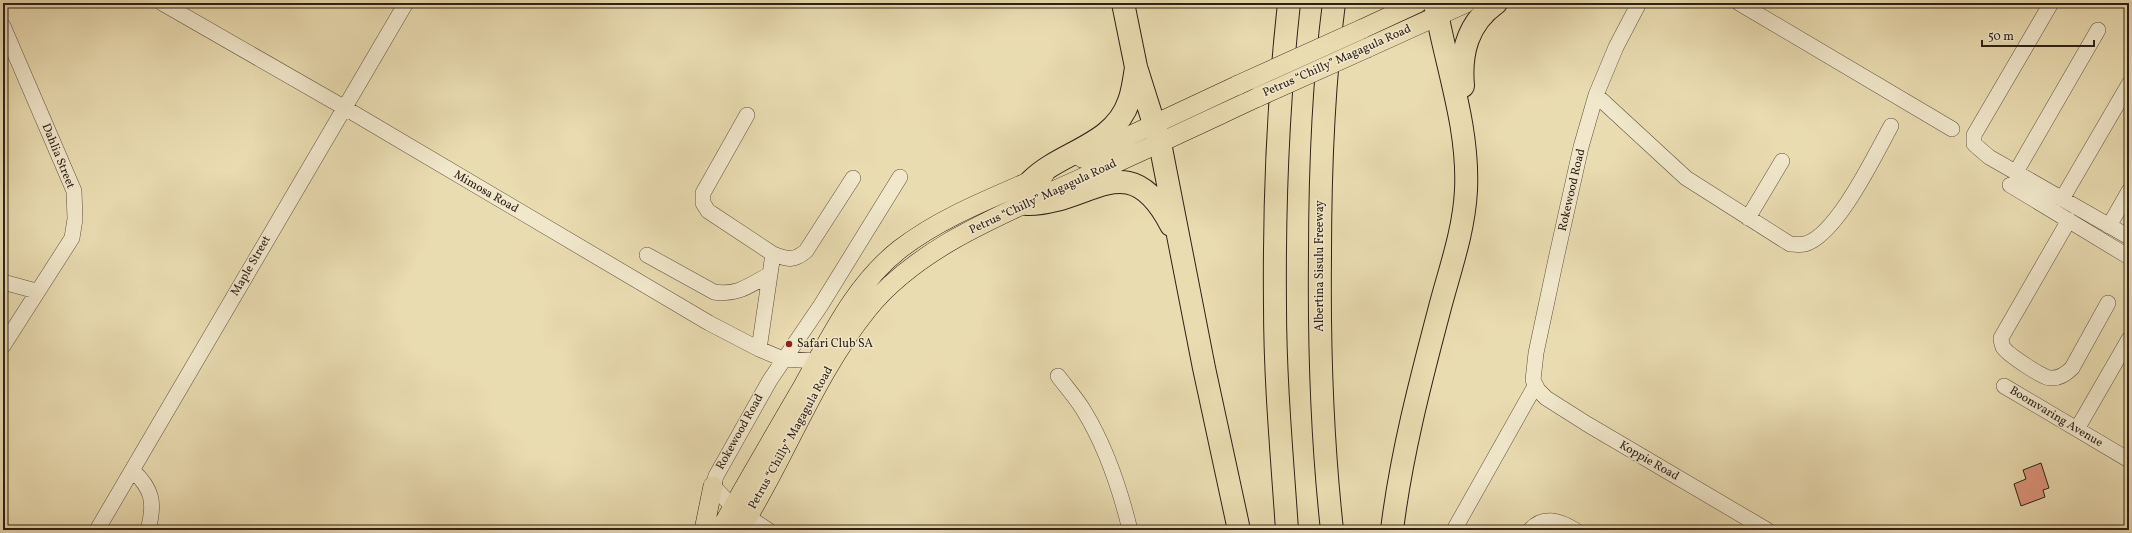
<svg xmlns="http://www.w3.org/2000/svg" width="2132" height="533" font-family="Vollkorn,serif">
<style>
.building{fill:#e09680;stroke:#2e2117}
.lines{fill:none;stroke-linecap:round;stroke-linejoin:round}
.minor-casing{stroke:#5d503e;stroke-width:16}
.major-casing{stroke:#2e2117;stroke-width:20}
.highway-casing{stroke:#2e2117;stroke-width:24}
.minor{stroke:#f1e8cc;stroke-width:15}
.major{stroke:#eadcb1;stroke-width:19}
.highway{stroke:#eadcb1;stroke-width:22}
.major-bridge-casing{stroke:#2e2117;stroke-width:20;stroke-linecap:butt}
.major-bridge{stroke:#eadcb1;stroke-width:19}
.poi-dot{fill:#8f2418;stroke:#f1e8cc;stroke-width:1.5}
.labels{text-anchor:middle;dominant-baseline:central;stroke-width:3;stroke-linejoin:round;paint-order:stroke}
.street-label{font-size:12px;fill:#2e2117;stroke:#f1e8cc}
.poi-label{font-size:12px;fill:#2e2117;stroke:#f1e8cc;text-anchor:start}
</style>
<rect width="100%" height="100%" fill="#eadcb1"/>
<filter id="stains"><feTurbulence type="fractalNoise" baseFrequency=".005" numOctaves="4"/><feColorMatrix values="0 0 0 0 .2 0 0 0 0 .09 0 0 0 0 .02 0 0 0 .5 -.17"/></filter>
<radialGradient id="worn" r=".72"><stop offset=".6" stop-color="#630" stop-opacity="0"/><stop offset="1" stop-color="#630" stop-opacity=".3"/></radialGradient>
<path class="building" d="M2041,463L2049,488L2043,490L2045,497L2021,506L2014,484L2026,479L2023,470Z"/>
<g class="lines">
<defs>
<path id="minor" d="M162,3L345,108L709,323L759,349L783,359L817,361
M1639,3L1616,47L1596,95L1581,147L1556,259L1536,353L1533,380L1538,390L1546,398L1587,424L1767,530
M1739,3L1952,129
M2050,5L1974,135V144L1989,157L2129,237
M3,26L74,191L75,219L72,238L3,346
M1596,95L1686,178L1790,244C1795,244 1800,245 1805,244C1837,235 1875,155 1891,126
M747,115L703,193V203L708,211L773,254L759,349
M2016,172L2098,30
M2010,185L2129,257
M2062,199L2129,84
M1748,218L1782,161
M2069,220L2001,338C2001,341 2002,344 2003,347C2007,354 2043,378 2050,378C2059,379 2066,374 2072,368L2108,303
M2109,226L2129,191
M773,254C787,259 793,262 806,251L853,178
M647,255L714,292C737,296 750,285 770,274
M3,282L36,291
M1058,376C1067,388 1077,399 1084,411C1106,447 1120,489 1130,530
M2004,386L2129,460
M2077,429L2129,339
M133,471C153,489 155,504 148,530
M97,530L406,3
M768,530L733,507L713,486L716,476L770,380L821,305L900,177
M1454,530L1535,386
M1530,530C1544,515 1560,521 1575,530"/>
<path id="major" d="M1362,29L1418,3
M1367,48L1466,3
M1082,158L1238,85
M704,530L713,486
M720,530C747,482 775,434 803,386C830,338 855,284 900,249C943,216 995,197 1044,175
M740,530C785,459 814,376 867,310C919,245 1008,212 1082,178C1141,152 1200,124 1258,97"/>
<path id="highway" d="M1123,3L1136,67L1160,143L1204,368L1239,530
M1463,86C1460,52 1468,23 1496,3
M1031,181C1061,151 1114,146 1129,101C1133,91 1134,79 1136,68
M1027,204C1089,205 1128,142 1171,225
M1287,530C1282,456 1275,381 1275,306C1274,205 1278,103 1289,3
M1332,530C1322,439 1319,347 1320,256C1320,171 1323,87 1334,3
M1392,530C1401,456 1420,383 1439,311C1449,272 1464,232 1466,190C1469,126 1446,66 1435,3"/>
</defs>
<use href="#minor" class="minor-casing"/>
<use href="#major" class="major-casing"/>
<use href="#highway" class="highway-casing"/>
<use href="#minor" class="minor"/>
<use href="#major" class="major"/>
<use href="#highway" class="highway"/>
<defs>
<path id="major-bridge" d="M1238,85L1362,29
M1258,97L1367,48"/>
</defs>
<use href="#major-bridge" class="major-bridge-casing"/>
<use href="#major-bridge" class="major-bridge"/>
</g>
<circle class="poi-dot" cx="789" cy="344" r="4"/>
<g class="labels">
<g class="street-label">
<text transform="translate(1337 61) rotate(-24)">Petrus “Chilly” Magagula Road</text>
<text transform="translate(58 156) rotate(68)">Dahlia Street</text>
<text transform="translate(1572 190) rotate(-77)">Rokewood Road</text>
<text transform="translate(486 192) rotate(30)">Mimosa Road</text>
<text transform="translate(1043 197) rotate(-25)">Petrus “Chilly” Magagula Road</text>
<text transform="translate(251 266) rotate(-60)">Maple Street</text>
<text transform="translate(1320 266) rotate(-90)">Albertina Sisulu Freeway</text>
<text transform="translate(2056 417) rotate(31)">Boomvaring Avenue</text>
<text transform="translate(740 432) rotate(-61)">Rokewood Road</text>
<text transform="translate(791 438) rotate(-61)">Petrus “Chilly” Magagula Road</text>
<text transform="translate(1649 461) rotate(30)">Koppie Road</text>
</g>
<g class="poi-label">
<text x="797" y="344">Safari Club SA</text>
</g>
</g>
<rect width="2132" height="533" fill="none" stroke="#eadcb1" stroke-width="16"/>
<rect x="4" y="4" width="2124" height="525" fill="none" stroke="#2e2117" stroke-width="2"/>
<rect x="8" y="8" width="2116" height="517" fill="none" stroke="#2e2117"/>
<path d="M1982 40v6h112v-6" fill="none" stroke="#2e2117" stroke-width="2"/>
<text x="1988" y="40" font-size="12" fill="#2e2117" stroke="#f1e8cc" stroke-width="3" paint-order="stroke">50 m</text>
<rect width="100%" height="100%" filter="url(#stains)"/>
<rect width="100%" height="100%" fill="url(#worn)"/>
</svg>
